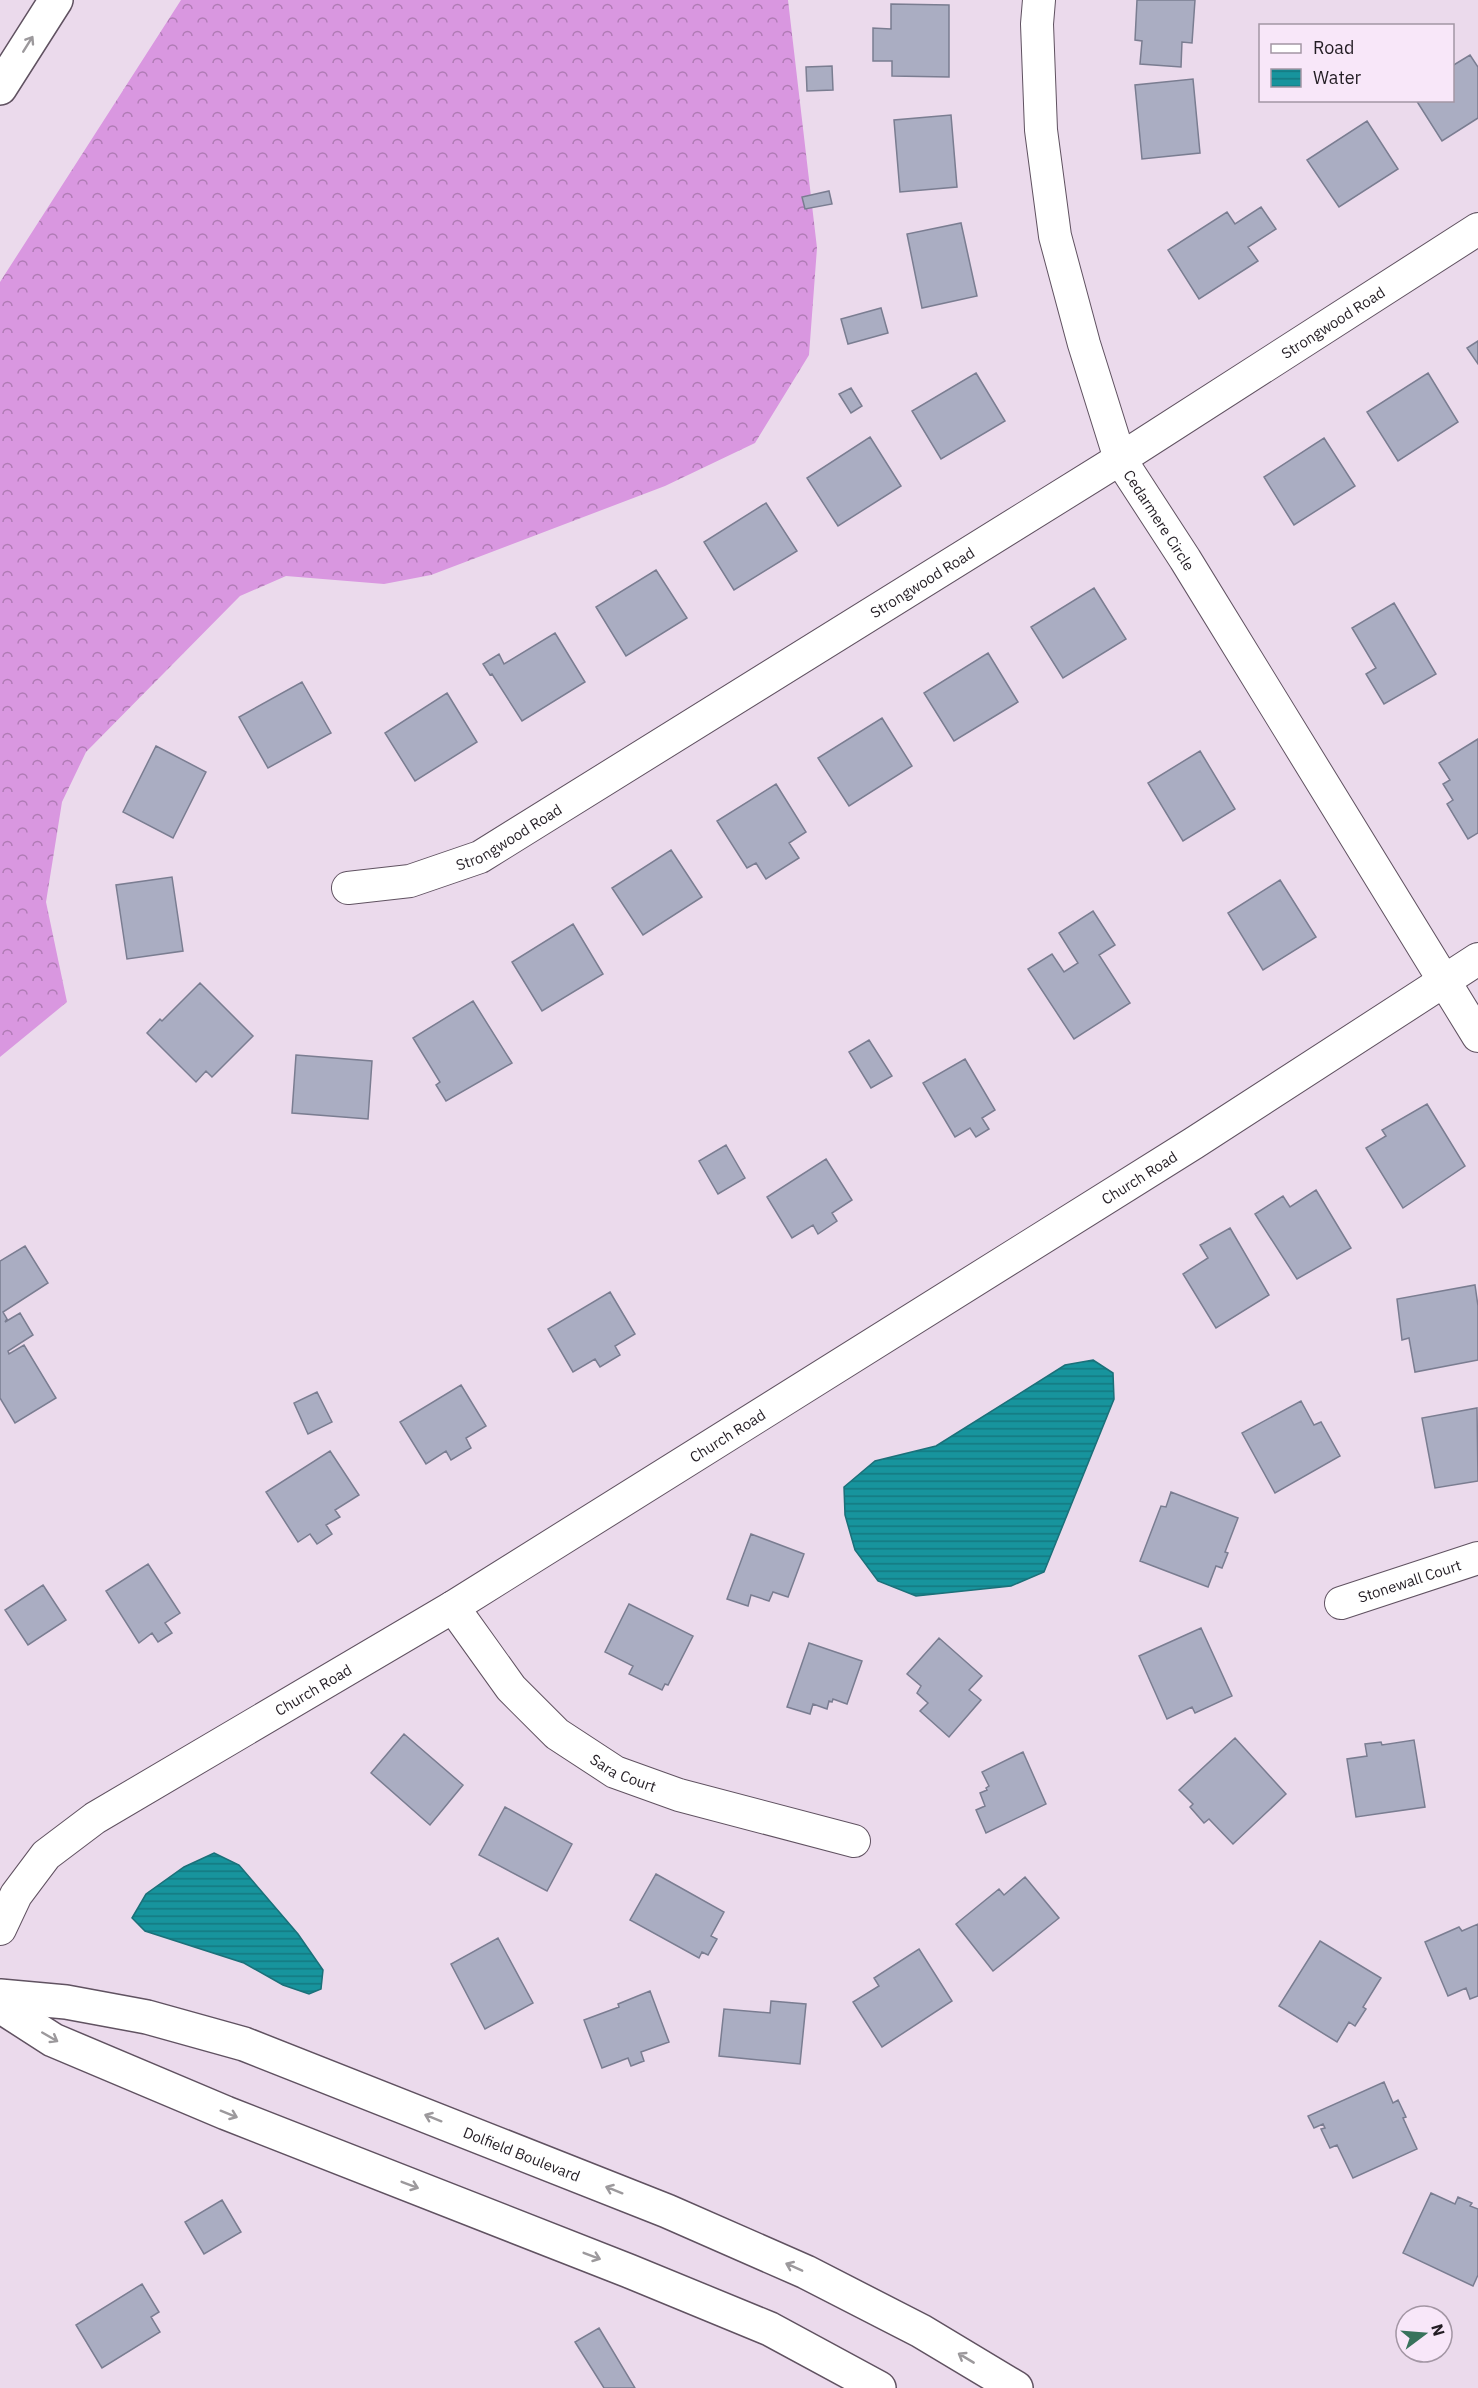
<svg xmlns="http://www.w3.org/2000/svg" width="1478" height="2388" font-family="'IBM Plex Sans',sans-serif">
<style>
.forest{fill:url(#forest-crowns)}
.water{fill:url(#water-rules);stroke:#1b7079;stroke-width:1.5}
.building{fill:#aaadc2;stroke:#7a7d91;stroke-width:1.5}
.lines{fill:none;stroke-linecap:round;stroke-linejoin:round}
.minor-casing{stroke:#605261;stroke-width:34}
.secondary-casing{stroke:#605261;stroke-width:36}
.motorway-casing{stroke:#605261;stroke-width:36}
.minor{stroke:#fff;stroke-width:32}
.secondary{stroke:#fff;stroke-width:33}
.motorway{stroke:#fff;stroke-width:33}
.oneway{stroke:#9c999c}
.labels{text-anchor:middle;dominant-baseline:central;stroke-width:4.5;stroke-linejoin:round;paint-order:stroke}
.street-label{font-size:15px;fill:#231d24;stroke:#f8e7f9}
</style>
<defs>
<pattern id="forest-crowns" width="20" height="18" patternUnits="userSpaceOnUse" patternTransform="scale(1.5)"><rect width="20" height="18" fill="#d997e0"/><path d="M2 6a3 3 0 1 1 6 0M12 15a3 3 0 1 1 6 0" fill="none" stroke="#b07bb5"/></pattern>
<pattern id="water-rules" width="6" height="5" patternUnits="userSpaceOnUse" patternTransform="scale(1.5)"><rect width="6" height="5" fill="#17949d"/><path d="M0 2.5h6" fill="none" stroke="#147880"/></pattern>
</defs>
<rect width="100%" height="100%" fill="#ebdaec"/>
<path class="forest" d="M181,0H788L817,248L809,355L755,443L665,486L431,575L384,584L286,576L240,596L86,752L62,802L46,902L67,1002L0,1057V282Z"/>
<path class="water" d="M1093,1360L1113,1373L1114,1399L1044,1572L1011,1586L916,1596L878,1581L855,1550L845,1515L844,1487L875,1461L936,1446L1065,1365Z
M214,1853L239,1865L298,1934L323,1970L321,1989L309,1994L283,1985L244,1963L145,1931L132,1918L146,1894L184,1867Z"/>
<path class="building" d="M1137,0H1195L1192,43L1182,42L1181,67L1140,64L1142,41L1135,40Z
M891,4L949,5V77L892,76V61H873V28L891,29Z
M1470,55L1478,67V118L1442,141L1416,100H1452V66Z
M832,66L833,90L807,91L806,67Z
M1193,79L1200,153L1142,159L1135,85Z
M951,115L957,187L900,192L894,120Z
M1367,121L1398,169L1339,207L1307,160Z
M829,191L832,204L805,209L802,197Z
M1261,207L1276,229L1248,247L1258,261L1199,299L1168,250L1227,212L1235,224Z
M961,223L977,296L922,308L907,234Z
M881,308L888,333L848,344L841,319Z
M1478,341V364L1467,348Z
M976,373L1005,421L941,459L912,411Z
M1428,373L1458,422L1398,461L1367,412Z
M851,388L862,406L851,413L839,394Z
M870,437L901,486L838,526L807,478Z
M1324,438L1355,486L1294,525L1264,477Z
M766,503L797,551L734,590L704,542Z
M656,570L687,618L626,656L596,607Z
M1094,588L1126,639L1063,678L1031,627Z
M1394,603L1436,674L1384,704L1366,674L1376,668L1352,628Z
M555,633L585,682L522,721L492,674L490,675L483,664L499,654L504,664Z
M988,653L1018,702L954,741L924,693Z
M302,682L331,733L268,768L239,717Z
M447,693L477,742L415,781L385,733Z
M882,718L912,766L849,806L818,758Z
M1478,739V833L1468,839L1447,804L1453,800L1443,784L1450,780L1439,763Z
M156,746L206,772L173,838L123,812Z
M1200,751L1235,809L1183,841L1148,783Z
M776,784L806,832L789,843L799,858L766,879L756,863L747,868L717,821Z
M671,850L702,897L643,935L612,888Z
M172,877L183,951L127,959L116,885Z
M1280,880L1316,937L1263,970L1228,913Z
M1093,911L1115,945L1099,955L1130,1003L1074,1039L1028,969L1052,954L1064,972L1078,963L1059,933Z
M573,924L603,974L542,1011L512,962Z
M200,983L253,1036L212,1077L206,1071L196,1082L147,1033L160,1019L162,1021Z
M473,1001L512,1063L446,1101L436,1085L440,1082L413,1038Z
M869,1040L892,1076L871,1088L849,1052Z
M296,1055L372,1061L368,1119L292,1113Z
M965,1059L995,1110L982,1118L989,1129L976,1137L970,1128L955,1137L923,1083Z
M1427,1104L1465,1166L1403,1208L1366,1148L1386,1136L1382,1130Z
M726,1145L745,1178L718,1194L699,1161Z
M826,1159L852,1200L832,1213L837,1221L818,1234L813,1225L792,1238L767,1197Z
M1316,1190L1351,1248L1297,1279L1255,1214L1283,1196L1290,1207Z
M1230,1228L1269,1295L1216,1328L1183,1274L1208,1258L1200,1245Z
M25,1246L48,1283L3,1312L7,1319L5,1322L20,1313L33,1335L8,1351L9,1354L24,1345L56,1398L15,1423L0,1398V1261Z
M1475,1285L1478,1306V1360L1415,1372L1409,1338L1402,1340L1397,1299Z
M610,1292L635,1334L615,1346L620,1355L600,1367L595,1359L573,1372L548,1329Z
M461,1385L486,1426L466,1438L471,1448L451,1460L446,1451L426,1464L400,1422Z
M317,1392L332,1422L308,1434L294,1403Z
M1301,1401L1314,1425L1321,1422L1340,1456L1275,1493L1242,1433Z
M1477,1408L1478,1481L1435,1488L1422,1418Z
M330,1451L359,1495L335,1510L340,1517L326,1525L332,1534L317,1544L310,1534L298,1542L266,1492Z
M1171,1492L1238,1518L1225,1552L1228,1553L1222,1568L1216,1566L1208,1587L1140,1561L1161,1506L1166,1507Z
M751,1534L804,1554L788,1597L773,1592L769,1601L751,1595L748,1606L727,1599Z
M148,1564L180,1613L165,1623L172,1633L158,1642L152,1633L139,1643L106,1591Z
M43,1585L66,1620L28,1645L5,1610Z
M629,1604L693,1636L668,1685L665,1684L662,1690L629,1674L633,1666L605,1652Z
M1201,1628L1232,1696L1195,1713L1192,1707L1167,1719L1139,1656Z
M939,1638L982,1676L969,1690L981,1700L949,1737L920,1711L928,1703L917,1693L921,1686L907,1674Z
M809,1643L862,1661L847,1704L833,1699L832,1702L829,1701L827,1709L813,1704L810,1714L787,1707Z
M404,1734L463,1785L430,1825L371,1773Z
M1235,1738L1286,1794L1233,1844L1209,1819L1204,1823L1190,1807L1193,1804L1179,1790Z
M1414,1740L1425,1807L1356,1817L1347,1759L1367,1756L1365,1744L1381,1742L1382,1745Z
M1023,1752L1046,1804L986,1833L976,1810L985,1806L980,1793L987,1790L986,1788L989,1786L982,1772Z
M505,1807L572,1844L547,1891L479,1855Z
M656,1874L724,1912L711,1936L717,1939L708,1955L702,1952L699,1958L630,1920Z
M1025,1877L1059,1918L993,1971L956,1924L999,1889L1004,1895Z
M1478,1924V1996L1470,1999L1466,1988L1448,1996L1425,1942L1459,1927L1462,1931Z
M498,1938L533,2003L485,2029L451,1964Z
M1320,1941L1381,1978L1363,2007L1366,2009L1355,2026L1349,2022L1337,2042L1279,2006Z
M919,1949L952,2001L882,2047L853,2002L879,1986L874,1978Z
M650,1991L669,2042L641,2052L644,2061L631,2066L628,2058L602,2068L584,2020L619,2007L618,2004Z
M771,2001L806,2004L800,2064L719,2056L724,2009L770,2013Z
M1384,2082L1393,2103L1398,2100L1406,2117L1403,2118L1417,2149L1353,2178L1337,2145L1330,2148L1321,2129L1325,2128L1323,2124L1314,2128L1308,2116Z
M1431,2193L1455,2204L1458,2197L1472,2203L1470,2206L1478,2209V2275L1473,2286L1403,2253Z
M222,2200L241,2232L204,2254L185,2222Z
M142,2284L159,2312L151,2317L160,2332L102,2368L76,2325Z
M599,2328L635,2388H604L575,2342Z"/>
<g class="lines">
<defs>
<g id="minor">
<path id="s1" d="M1039,0L1037,24L1041,130L1055,236L1084,344L1120,459L1185,559L1478,1036"/>
<path id="s2" d="M348,888L410,881L480,857L1120,459L1478,229"/>
<path id="s3" d="M1341,1603L1478,1558"/>
<path id="s4" d="M453,1607L511,1688L557,1734L615,1772L679,1795L854,1841"/>
<path id="s5" d="M0,1929L16,1895L46,1855L95,1818L453,1607L1194,1143L1478,959"/>
</g>
<g id="secondary">
<path id="s6" d="M0,1996L66,2002L147,2017L244,2044L667,2211L806,2272L921,2331L1016,2388"/>
<path d="M0,2006L53,2040L226,2113L629,2271L770,2329L879,2388"/>
</g>
<path id="motorway" d="M0,88L56,0"/>
</defs>
<use href="#minor" class="minor-casing"/>
<use href="#secondary" class="secondary-casing"/>
<use href="#motorway" class="motorway-casing"/>
<use href="#minor" class="minor"/>
<use href="#secondary" class="secondary"/>
<use href="#motorway" class="motorway"/>
</g>
<defs><path id="oneway-shaft" d="M-6 0H5M1.5-3L5.5 0L1.5 3" fill="none" stroke-width="1.6" stroke-linecap="round" stroke-linejoin="round" transform="scale(1.5)"/></defs>
<g class="oneway">
<use href="#oneway-shaft" transform="translate(28 44) rotate(-58)"/>
<use href="#oneway-shaft" transform="translate(50 2037) rotate(30)"/>
<use href="#oneway-shaft" transform="translate(229 2114) rotate(22)"/>
<use href="#oneway-shaft" transform="translate(433 2118) rotate(-158)"/>
<use href="#oneway-shaft" transform="translate(410 2185) rotate(21)"/>
<use href="#oneway-shaft" transform="translate(614 2190) rotate(-158)"/>
<use href="#oneway-shaft" transform="translate(592 2256) rotate(21)"/>
<use href="#oneway-shaft" transform="translate(794 2267) rotate(-156)"/>
<use href="#oneway-shaft" transform="translate(966 2358) rotate(-149)"/>
</g>
<g class="labels">
<g class="street-label">
<text stroke="none"><textPath href="#s2" startOffset="1143">Strongwood Road</textPath></text>
<text stroke="none"><textPath href="#s1" startOffset="542">Cedarmere Circle</textPath></text>
<text stroke="none"><textPath href="#s2" startOffset="657">Strongwood Road</textPath></text>
<text stroke="none"><textPath href="#s2" startOffset="171">Strongwood Road</textPath></text>
<text stroke="none"><textPath href="#s5" startOffset="1374">Church Road</textPath></text>
<text stroke="none"><textPath href="#s5" startOffset="888">Church Road</textPath></text>
<text stroke="none"><textPath href="#s3" startOffset="72">Stonewall Court</textPath></text>
<text stroke="none"><textPath href="#s5" startOffset="402">Church Road</textPath></text>
<text stroke="none"><textPath href="#s4" startOffset="242">Sara Court</textPath></text>
<text stroke="none"><textPath href="#s6" startOffset="548">Dolfield Boulevard</textPath></text>
</g>
</g>
<rect x="1259" y="24" width="195" height="78" fill="#f8e7f9" stroke="#a396a4" stroke-width="1.5"/>
<rect x="1271" y="44" width="30" height="9" fill="#ffffff" stroke="#a396a4" stroke-width="1.5"/>
<text x="1313" y="54" font-size="18" fill="#231d24">Road</text>
<rect x="1271" y="69" width="30" height="18" fill="url(#water-rules)" stroke="#a396a4" stroke-width="1.5"/>
<text x="1313" y="84" font-size="18" fill="#231d24">Water</text>
<g transform="translate(1424 2334) rotate(74)"><circle r="28" fill="#f8e7f9" stroke="#a396a4" stroke-width="1.5"/>
<path d="M0-4.5L10 22L0 15L-10 22Z" fill="#38735c"/>
<text y="-9" font-size="16" font-weight="bold" text-anchor="middle" fill="#231d24">N</text>
</g>
</svg>
